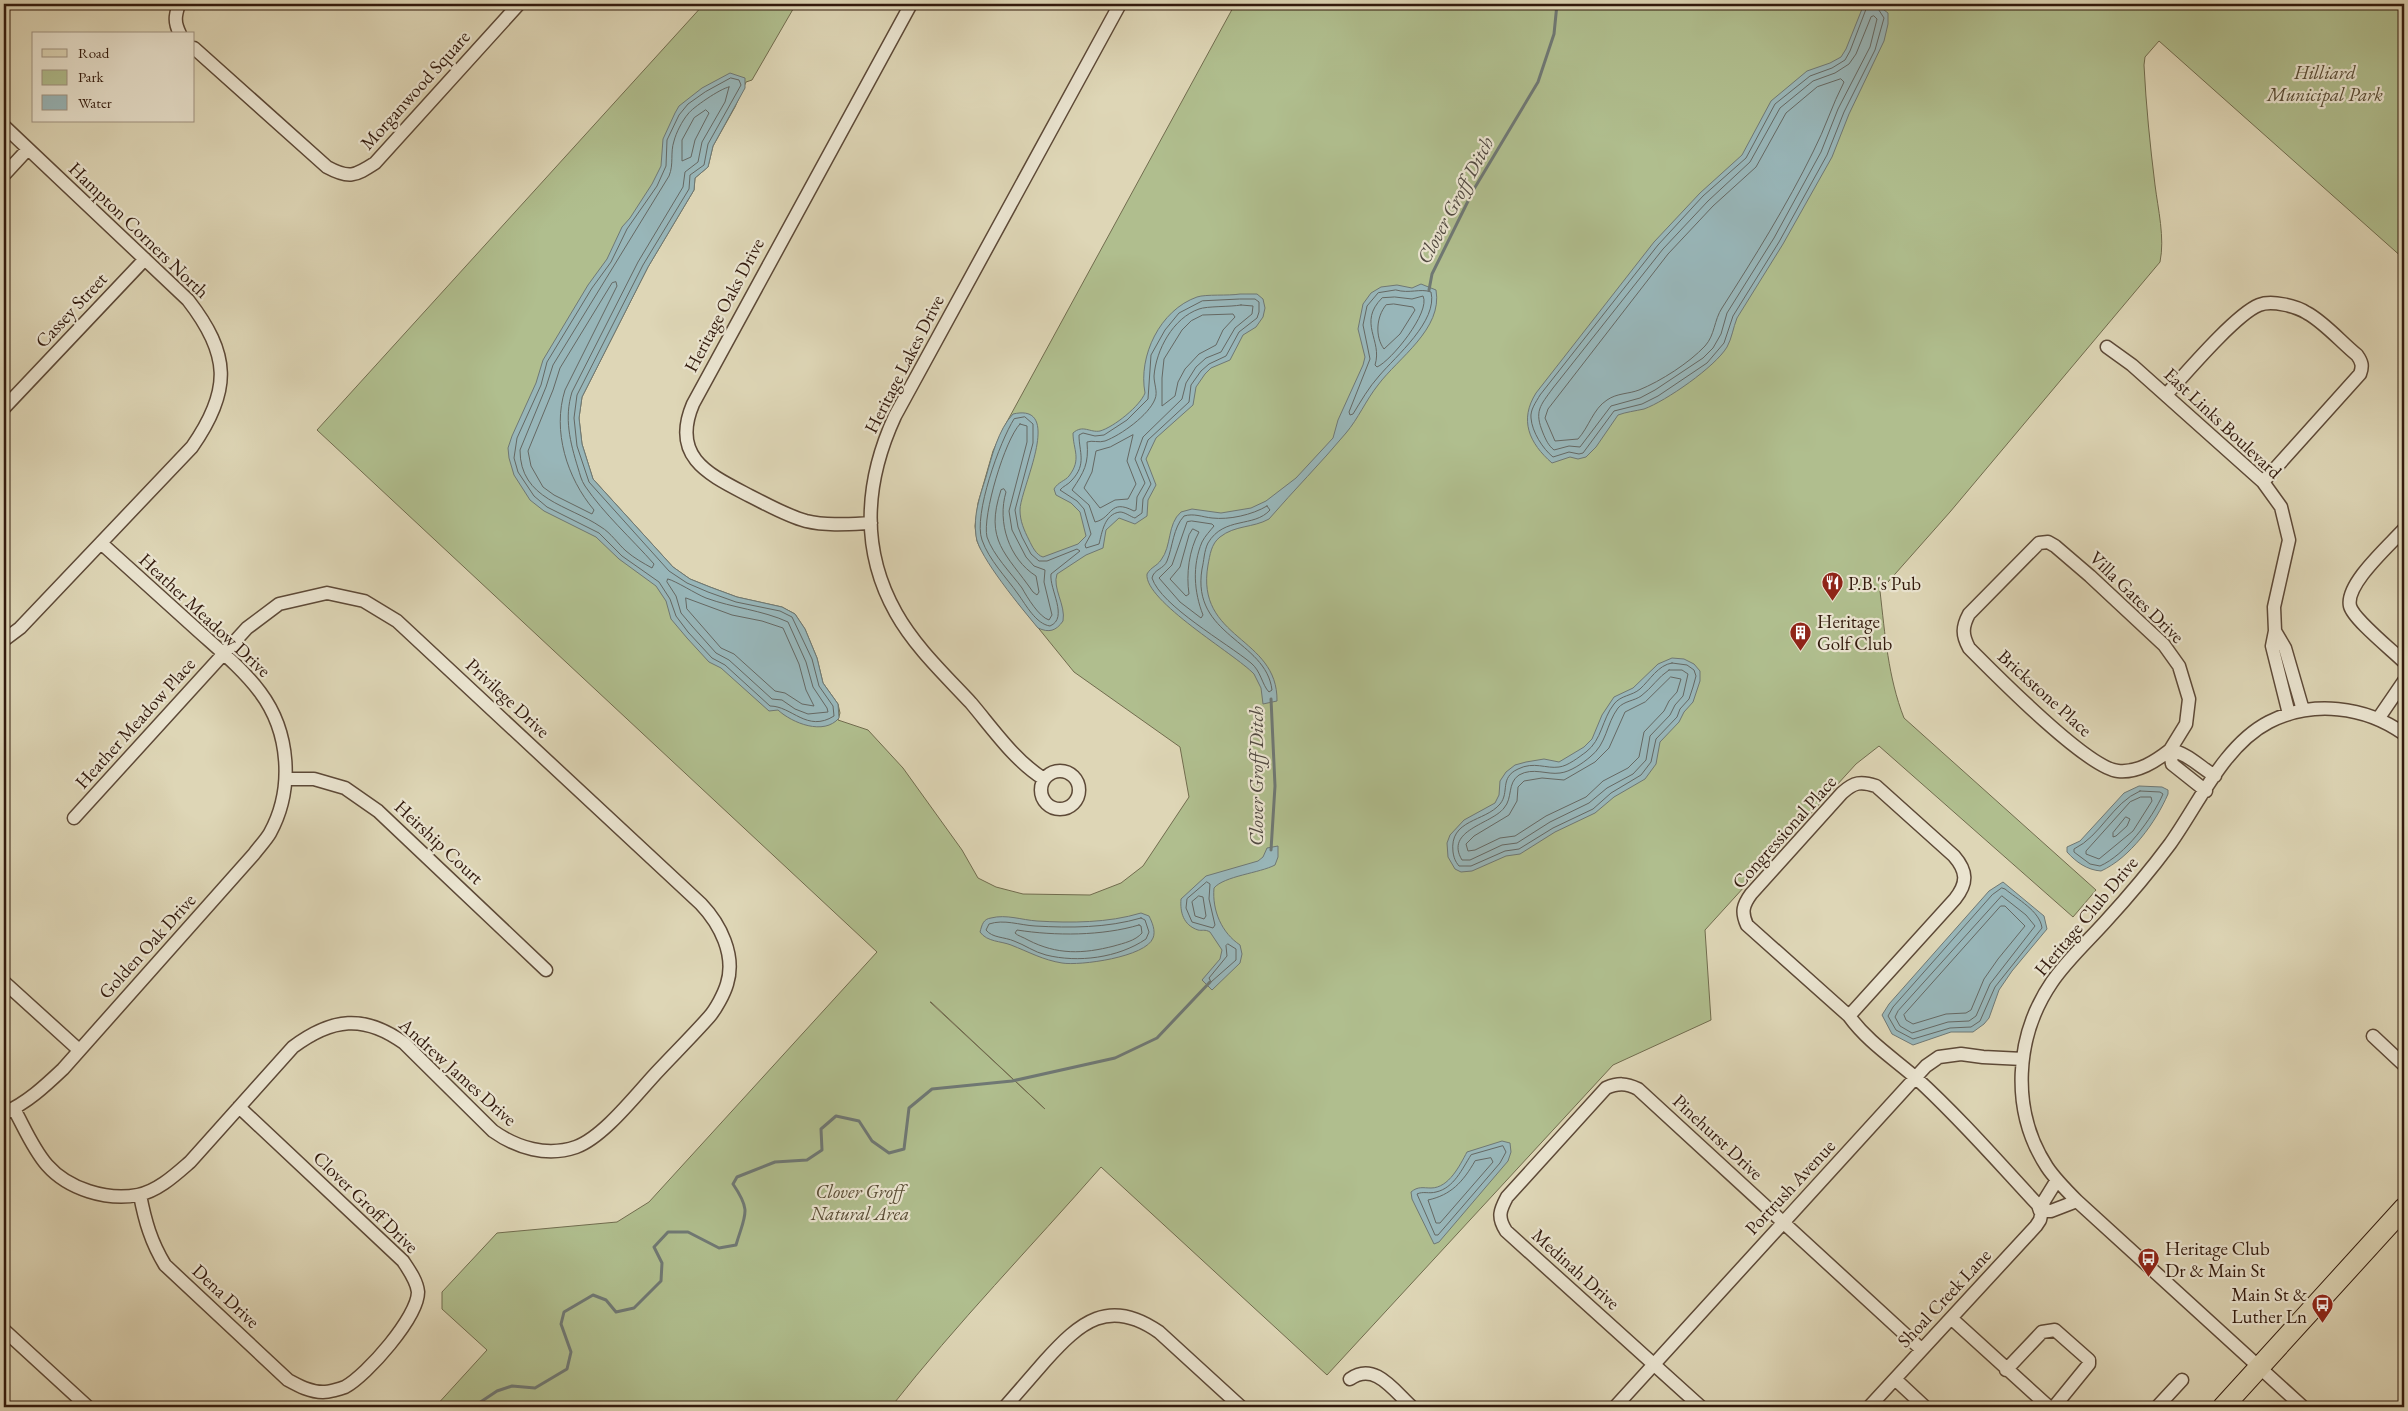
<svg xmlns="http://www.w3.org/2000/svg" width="2408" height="1411" font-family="'EB Garamond',serif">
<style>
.green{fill:#b0be8e;stroke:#716c4e;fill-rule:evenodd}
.water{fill:#98b6b9;stroke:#6f7874}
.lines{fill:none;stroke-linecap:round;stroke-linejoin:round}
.shore{stroke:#656863;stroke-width:1}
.stream{stroke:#6f7874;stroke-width:3}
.minor-casing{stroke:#5d4937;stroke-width:15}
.primary-casing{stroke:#321a0d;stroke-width:22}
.minor{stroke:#eae4d0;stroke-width:12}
.primary{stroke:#ded6b6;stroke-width:20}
.labels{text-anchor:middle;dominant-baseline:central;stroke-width:4.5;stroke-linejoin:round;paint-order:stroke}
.park-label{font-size:19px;font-style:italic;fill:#584b34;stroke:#eae4d0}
.street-label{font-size:19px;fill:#321a0d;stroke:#eae4d0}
.poi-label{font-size:19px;fill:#321a0d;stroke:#eae4d0;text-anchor:start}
.water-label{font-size:20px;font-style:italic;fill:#514941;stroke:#eae4d0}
</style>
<rect width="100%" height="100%" fill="#ded6b6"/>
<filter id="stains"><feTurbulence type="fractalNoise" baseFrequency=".004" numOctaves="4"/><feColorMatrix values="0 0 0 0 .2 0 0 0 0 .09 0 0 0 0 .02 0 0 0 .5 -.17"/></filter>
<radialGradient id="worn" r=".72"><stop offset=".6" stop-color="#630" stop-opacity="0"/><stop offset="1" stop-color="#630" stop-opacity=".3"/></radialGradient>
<path class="green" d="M704,4H796L752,80L746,82L735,107L713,146L708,167L695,178L694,190L648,267L582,397L579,418L582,444L593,479L673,567L690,579L710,587L737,597L782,607L795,614L805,629L817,658L823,683L838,704L840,713L838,720L868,730L903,768L962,850L978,878L996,887L1023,894L1090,895L1121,883L1143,866L1189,797L1180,747L1074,672L1018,603L980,548L977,541L975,526L978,503L993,451L1003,429L1235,4H2404V259L2159,41L2145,57L2144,65C2146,105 2150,145 2155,185C2158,209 2165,238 2160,262L1950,512L1880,591C1885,634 1888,677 1904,718L2096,890L2073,917L1879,746L1856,764L1705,930L1711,1020L1613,1065L1327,1375L1101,1167C1031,1247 957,1323 891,1407H435L487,1350L442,1309V1292L497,1233L617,1222L649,1202L877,952L317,430ZM930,1002H931L1045,1109Z"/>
<path class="water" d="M1864,4H1876L1888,13V24L1884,41L1849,114L1832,157L1783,244L1737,318C1733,328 1732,338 1727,347C1715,367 1666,401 1644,409C1635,411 1626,412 1618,415L1596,447L1586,457L1578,459L1570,457L1552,463C1529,443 1519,420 1536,393L1654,242L1700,193L1742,155L1771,101L1807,71L1830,63L1841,57L1846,49Z
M730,73L745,78V88L713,146L708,167L695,178L694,190L648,267L582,397L579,418L582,444L593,479L673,567L690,579L710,587L737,597L782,607L795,614L805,629L817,658L823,683L838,704L839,718C824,736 792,723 778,710L769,711L721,668L709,662L687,638L671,619L666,601L656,586L619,559L596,537L544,511L530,500L514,475L509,458L508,448L512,436L536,383L543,360L588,285L607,259L622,227L630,218L652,184L661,166L663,139L675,113L679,106L702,88Z
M1421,284L1436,290C1443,329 1398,358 1378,385C1366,400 1358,419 1346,433C1321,463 1294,490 1269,519C1253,528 1235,525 1220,537C1211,544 1210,555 1208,565C1195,640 1278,636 1277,701L1263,704L1261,688L1254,674C1235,654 1144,601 1147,574C1151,567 1157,566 1161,560C1172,546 1167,524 1181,512L1192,509L1221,513L1251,508L1266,501L1296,478L1333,438L1338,420L1363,365L1365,357L1358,329L1363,304L1371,293L1381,287L1397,285L1412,288Z
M1240,294H1257L1263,299L1265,308L1263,317L1256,327L1243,335L1230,360L1211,368L1205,374L1196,387L1193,405L1156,438L1146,459L1156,485L1148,500L1147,516L1135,524L1119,518L1106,530L1103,548L1086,555L1057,574C1052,588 1066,605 1063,621C1056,631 1049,633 1038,628C1023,610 978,556 976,536C973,515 980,496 986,477C992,456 998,430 1013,414C1065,402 1020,489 1020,510C1020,521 1024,530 1029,540C1032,546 1036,555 1043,557L1078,544L1086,536L1080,512L1071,503L1056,495L1054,489C1058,482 1065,481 1069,476C1082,459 1073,450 1073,433C1083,424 1090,433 1100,431C1114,427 1140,406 1145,393C1138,356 1160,310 1197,297C1206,294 1228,296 1240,294Z
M1672,658L1684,659L1694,664L1700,671V681L1693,702L1684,712L1679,722L1660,742L1656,764L1645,779L1614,797L1595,813L1555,832L1520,854L1506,856L1472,871L1461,872L1455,869L1448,857L1447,843L1450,835L1464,820L1495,803L1499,795L1500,781L1506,772L1515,765L1526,762L1544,759L1559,762L1584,747L1592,739L1602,715L1614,697L1633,688L1658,664Z
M2139,786L2162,787L2168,790V794C2156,822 2130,858 2101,871C2087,870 2076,862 2067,852V847L2080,841L2124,793Z
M1278,846V857L1275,865C1260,873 1224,876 1214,888C1212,911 1222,933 1240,945L1242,954L1240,963L1212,990L1202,980L1220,959L1222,950L1210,932C1205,929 1202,931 1198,930C1183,925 1180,912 1181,899L1206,876L1258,861L1263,857L1267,848Z
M2003,882L2044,916L2047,929L2012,971L1999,990L1989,1018L1984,1024L1973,1032H1951L1913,1045L1892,1034L1882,1015L1889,1004L1989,891Z
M1141,913L1149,916C1152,922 1156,931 1153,938C1146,957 1080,966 1062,963C1043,960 1029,952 1011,945C1001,941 987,942 980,932C982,925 983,919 991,918C1006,914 1022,920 1037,921C1071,923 1108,923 1141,913Z
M1502,1141L1510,1143L1511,1152L1508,1161L1439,1242L1434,1244L1412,1199L1411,1192C1418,1186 1423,1188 1431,1188C1449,1188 1460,1165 1467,1152Z"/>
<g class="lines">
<path class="shore" d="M1868,4L1850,51L1845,60L1832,68L1810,76L1775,104L1746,158L1703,196L1658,245L1540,395C1536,402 1530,410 1531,418C1532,432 1543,449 1553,457L1569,452L1579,454L1583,453L1614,411L1642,404L1658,396L1707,363L1724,343L1733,316L1779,242L1827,155L1844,112L1875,50L1884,18L1875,4
M1874,16L1877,19L1870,47L1838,109L1821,152L1774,238L1727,313L1721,334L1713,348L1703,358L1655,390L1640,398L1611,406L1580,447L1569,446L1554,450C1548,445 1546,440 1543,433C1534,411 1540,406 1553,388L1663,249L1708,201L1750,162L1780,108L1813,81L1835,73L1849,64L1856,54L1871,17Z
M731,78L739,80L741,85L708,144L704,165L690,175L689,189L643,265L577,395L574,418L577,446L589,482L669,571L687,583L708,592L736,602L780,611L792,617L812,659L819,686L833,706L834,716C807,733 792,706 770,706L725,665L712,658L688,632L676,616L670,599L659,582L622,556L599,533L547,507L534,496L518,472L514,458L517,438L541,385L547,362L592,288L611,262L627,229L657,186L666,166L667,140L679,115L688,104L705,92Z
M1841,79L1844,82C1832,105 1825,129 1813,152C1787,205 1754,258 1722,308C1714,320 1715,335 1705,346C1689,363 1661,381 1639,390C1629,394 1617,393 1607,400C1593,409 1589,427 1578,439L1555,441L1545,418L1548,409L1668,254L1713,206L1756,167L1786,113L1817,87Z
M729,87L725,102L702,142L698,162L685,172L683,187L638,262L572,392C564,418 570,442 578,468C580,474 581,480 585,486C604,514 631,538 654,564L652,568C643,563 634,558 626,551C618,544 611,533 601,527C569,505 520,500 520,450L546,387L553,365L669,176C674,164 670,153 674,141C676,133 682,121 688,114C692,108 721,88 729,87Z
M706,110L709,113L695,140L691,157L682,161V140L694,118Z
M616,282L617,286L565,390C552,431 567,478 594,510L592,514L554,495L543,487L531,466L528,451L553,390L560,368L612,283Z
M1396,290C1410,294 1420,288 1431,292C1438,321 1396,356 1379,376C1369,387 1361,401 1353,414L1350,415L1349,412L1370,359L1363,325L1367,306L1378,293Z
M1395,297L1412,299L1423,296C1431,312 1391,361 1377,367L1375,365C1383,340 1357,323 1382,298Z
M1240,299H1255L1259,302V312L1257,318L1239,332L1226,356L1209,364L1201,371L1191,385L1189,402L1148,440L1141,459L1151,484L1143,499L1142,513L1135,518C1131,517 1125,512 1120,512C1104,514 1102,533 1099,544L1086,548L1085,545L1091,534L1084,509L1077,501L1060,490C1063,486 1068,485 1072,480C1087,464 1079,452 1079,435L1083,433L1095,436L1104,435L1127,420L1148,399L1151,355L1165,330L1179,313L1202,301Z
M1394,304L1413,307L1415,310L1400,334L1384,349C1375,337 1376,317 1386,305Z
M1241,305L1253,306L1252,314L1235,328L1221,352L1206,358L1196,367L1186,383L1182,399L1143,437L1135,459L1145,483L1137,497L1136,510L1134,511C1109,498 1113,518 1095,522L1089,505L1072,490C1084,472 1089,464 1087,442C1092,440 1099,443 1105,441C1121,435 1149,415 1155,399C1158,392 1154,384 1154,376C1156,350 1173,318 1199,309C1207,306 1230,307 1241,305Z
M1203,315L1233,314L1235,317L1223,330L1216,345L1199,354L1185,369L1178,382L1175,396L1162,406V378L1164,359L1182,330L1191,321Z
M1025,417L1033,424V443L1015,510L1018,527L1022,537L1031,554L1039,561H1047L1077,549L1080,551L1051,574C1049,589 1069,618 1050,626C1036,624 1026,605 1018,594C1006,577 989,560 982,540C973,515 1000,441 1014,419Z
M1020,424L1027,426V442L1009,511L1012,530L1026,557L1034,566L1045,570L1044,582L1052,615L1049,620C1039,617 1027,597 1022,588C1011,573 993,555 987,537C982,516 1005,439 1020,424Z
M1133,435L1127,461L1136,484L1128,499L1115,500L1100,508L1084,488L1092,472L1096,451L1110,447Z
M1004,489L1006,492C997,522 1009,559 1036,576L1039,592L1037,595L1033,592C1006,553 984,541 1001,490Z
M1267,506L1270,510C1254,528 1224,516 1208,543C1204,551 1204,561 1202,569C1191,636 1266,640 1272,690L1269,692C1262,685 1261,671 1251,663C1227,643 1161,606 1152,578C1154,569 1164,569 1167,561C1173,546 1173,528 1184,516C1194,513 1202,517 1212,518C1229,520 1252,515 1267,506Z
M1192,521L1212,524L1214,526C1210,531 1205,536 1202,542C1192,566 1194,592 1203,615L1201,618L1180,602L1159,578L1172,565L1187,522Z
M1193,529L1199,532C1189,550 1186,574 1189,594L1186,596L1170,579L1180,567L1189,535Z
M668,579C676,581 696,594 706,598C733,608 762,610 788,622L806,662L813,687L827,708L828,712L808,714L795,709L782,700L772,699L729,660L716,653L692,626L681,613L676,596L667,582Z
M686,598L732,615L762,621L783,628L799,664L806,690L814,706L802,704L785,693L775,691L734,654L721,648L687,609Z
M1672,663L1687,665L1694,670L1696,676L1693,687L1689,699L1680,709L1677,717L1656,739L1651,762L1641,775L1611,793L1593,809L1553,828L1519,849L1505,851L1471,866H1459C1455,861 1454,858 1453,852C1449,819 1485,822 1500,804C1510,792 1499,778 1518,769C1534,761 1546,769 1559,767C1568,766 1579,757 1586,752C1602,740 1602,719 1614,704C1621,695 1632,696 1640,689C1650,680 1658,665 1672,663Z
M1669,670H1682L1688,674L1683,696L1675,705L1670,715L1650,736L1646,760L1633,774L1607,788L1589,803L1550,822L1517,843L1502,845L1470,860H1462C1444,830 1492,824 1504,808C1513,798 1507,783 1519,775C1533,767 1547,775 1560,773C1570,772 1583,763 1590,757C1607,744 1606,724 1618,708C1624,701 1634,701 1641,696C1652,688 1658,677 1669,670Z
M1671,677L1681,679L1677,692L1669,701L1664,711L1644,732L1639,757L1628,768L1603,781L1586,797L1546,816L1515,836L1500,838L1475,850L1468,851L1466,844L1474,836L1509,815L1517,801L1518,787L1524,781L1542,778L1564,780L1595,762L1609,748L1625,712L1645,702Z
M2140,791L2160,792L2163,794C2152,819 2125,855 2100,866L2090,864L2074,852V849C2101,836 2112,803 2140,791Z
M2141,797H2151L2152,801L2133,831L2099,859L2086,854V851L2130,802Z
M2126,817L2130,819L2127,826L2116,836L2113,837V833Z
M1207,882L1210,884L1209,899L1215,925L1213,928L1192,922L1186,908L1187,899Z
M2002,888L2005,889C2017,899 2040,911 2042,928L1995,987L1980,1021L1971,1027L1950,1028L1913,1039L1896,1030L1888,1016L1893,1007L1992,895Z
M1199,896L1203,897L1206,916L1204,919L1195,916L1192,902Z
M2002,896L2026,915L2035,926L1990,984L1976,1016L1969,1021L1948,1022L1912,1033L1900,1026L1895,1017L1898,1011Z
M2001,906H2005L2025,926L1998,959L1984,979L1971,1010L1966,1013L1946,1014L1913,1024L1906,1020L1904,1015Z
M1141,918L1145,920L1149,932L1146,939C1118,958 1078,963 1046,955C1034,952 1025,945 1014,941C1005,937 992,938 986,930L989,924C1004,919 1019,925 1035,926C1070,928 1107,928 1141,918Z
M1139,925L1141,926L1142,933C1135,941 1124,943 1114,946C1083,954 1057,955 1028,940C1023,937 1018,936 1015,933L1017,930C1055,936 1102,936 1139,925Z
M1228,944L1236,949V960L1211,982L1209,978L1227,956L1226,946Z
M1503,1146L1506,1152L1500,1163L1438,1235H1435L1417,1194C1423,1191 1429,1194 1436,1192C1454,1188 1462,1169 1471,1155Z
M1491,1158L1493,1162L1440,1223H1436L1428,1200C1451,1195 1463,1182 1475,1161Z"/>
<path class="stream" d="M1429,290L1432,274L1474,189L1538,82L1554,34L1557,4
M1271,699L1275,786L1271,850
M473,1407L497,1391L512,1386L535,1388L567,1369L571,1352L561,1324L564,1312L593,1295L606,1300L616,1312L634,1308L661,1281L662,1263L654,1247L668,1232H688L719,1248L736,1245C745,1214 752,1212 733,1184L737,1177L775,1162L807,1160L822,1150L821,1129L836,1116L859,1121L872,1141L889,1153L904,1149L909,1108L932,1089L1012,1081L1115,1058L1157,1038L1210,982"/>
<defs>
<path id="minor" d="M179,4C175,16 174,22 180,34
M194,48L327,167C349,179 355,176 375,163L519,4
M4,126L188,300C230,354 232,390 192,447L20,628L4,640
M4,175L28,149
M2107,347L2132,365L2263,482L2281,507L2289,540L2274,607L2275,631L2272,646L2289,714
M2166,395C2185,374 2236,314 2259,305C2272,300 2296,306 2307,313C2324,322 2342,343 2357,355C2362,362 2363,366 2360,374L2263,482
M4,408L145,259
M871,523C850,524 827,526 806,521C787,516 768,505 750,496C710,475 670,458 693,404L911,4
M2404,529C2390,545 2345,584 2350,606C2353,619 2393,651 2404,662
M2275,631L2285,648L2303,710
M2378,719L2404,681
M2170,750C2156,761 2138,773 2118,771C2087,768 1995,674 1969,648C1962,635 1962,627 1969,614L2039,543L2048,542L2055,546L2090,576L2164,645L2179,666L2189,699L2186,724L2170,750L2172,764L2206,791
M2170,750C2187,753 2200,767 2215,776
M1041 790a19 19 0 1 1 38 0a19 19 0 1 1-38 0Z
M286,779H314L345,788L378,811L546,970
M1044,779C1015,761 993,729 971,703C945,675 915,647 896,613C860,549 865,481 895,416L1120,4
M4,982L79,1050
M1849,1016L1955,899C1968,883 1967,871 1954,856L1876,786C1861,781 1854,782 1842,793L1751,894C1743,905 1741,912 1747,925L1849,1016C1867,1041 1893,1058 1916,1078C1959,1117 1998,1162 2038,1205L2040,1211
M2373,1036L2404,1065
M14,1109C24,1127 33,1149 47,1165C68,1189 107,1201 138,1195C158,1191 175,1175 190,1162L293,1047C332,1018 364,1014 404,1043L493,1131C517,1148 547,1157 576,1147C604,1137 638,1092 659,1070C676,1052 693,1035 709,1017C716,1009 724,994 727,984C736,955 720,924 701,904L397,621L364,601L327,593L279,604L247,628L74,818
M4,1113C27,1103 45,1086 63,1069L254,854C259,847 266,840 270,833C294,789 290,732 260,692C242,668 217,648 194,627C163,599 132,571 101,543
M140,1195C145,1221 151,1242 165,1265L288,1380C299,1386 310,1392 323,1392C329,1392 340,1389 345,1387C367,1375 418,1317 418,1292C417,1281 409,1270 403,1261L239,1107
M2040,1211H2051L2077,1201
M1951,1318L2049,1407
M4,1330L88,1407
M2006,1370L2042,1332L2055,1330L2089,1360V1364L2054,1407
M1350,1379C1375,1361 1394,1391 1412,1407
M1895,1379L1925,1407
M1005,1407C1018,1392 1032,1376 1045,1361C1080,1322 1109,1297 1159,1332L1241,1407
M1615,1407L1926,1066L1939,1057L1961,1054L1983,1057L2023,1059
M1701,1407L1506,1231C1497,1217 1500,1210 1507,1197L1606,1088C1618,1083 1626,1083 1638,1089L1921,1349
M1869,1407L2036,1226L2040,1220L2044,1201L2057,1180
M2157,1407L2182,1380
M2303,1407L2077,1201C2066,1190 2055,1179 2047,1167C2010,1110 2015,1036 2052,982C2067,960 2087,942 2105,922C2127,898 2150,871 2170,844C2198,805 2224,745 2269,722C2312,700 2365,706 2404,734"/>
<path id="primary" d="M2223,1407L2404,1208"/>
</defs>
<use href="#minor" class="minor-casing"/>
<use href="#primary" class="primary-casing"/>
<use href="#minor" class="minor"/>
<use href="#primary" class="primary"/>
</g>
<defs>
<symbol id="restaurant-pin" viewBox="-11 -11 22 30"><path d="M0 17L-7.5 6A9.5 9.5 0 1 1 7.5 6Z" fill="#8f2418" stroke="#eae4d0"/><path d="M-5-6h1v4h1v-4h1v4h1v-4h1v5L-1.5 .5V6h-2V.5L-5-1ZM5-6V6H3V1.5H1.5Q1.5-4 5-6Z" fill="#fff"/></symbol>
<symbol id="building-pin" viewBox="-11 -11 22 30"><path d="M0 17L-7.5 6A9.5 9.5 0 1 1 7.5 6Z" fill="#8f2418" stroke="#eae4d0"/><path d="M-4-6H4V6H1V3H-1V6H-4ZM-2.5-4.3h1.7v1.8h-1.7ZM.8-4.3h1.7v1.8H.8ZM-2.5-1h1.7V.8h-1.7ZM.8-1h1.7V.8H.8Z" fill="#fff"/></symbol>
<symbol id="bus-pin" viewBox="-11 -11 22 30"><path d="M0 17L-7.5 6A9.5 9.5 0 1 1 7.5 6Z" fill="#8f2418" stroke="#eae4d0"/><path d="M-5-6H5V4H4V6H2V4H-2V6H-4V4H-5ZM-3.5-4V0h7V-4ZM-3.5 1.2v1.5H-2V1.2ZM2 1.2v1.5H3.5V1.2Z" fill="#fff"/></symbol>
</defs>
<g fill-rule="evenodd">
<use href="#restaurant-pin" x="1820" y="570" width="25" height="34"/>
<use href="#building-pin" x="1788" y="620" width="25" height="34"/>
<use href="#bus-pin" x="2136" y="1246" width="25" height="34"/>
<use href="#bus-pin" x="2310" y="1292" width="25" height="34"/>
</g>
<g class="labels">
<g class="park-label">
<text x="2325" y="72">Hilliard<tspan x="2325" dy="22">Municipal Park</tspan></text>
<text x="860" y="1191">Clover Groff<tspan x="860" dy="22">Natural Area</tspan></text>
</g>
<g class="street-label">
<text transform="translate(415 90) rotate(-48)">Morganwood Square</text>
<text transform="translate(139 230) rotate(44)">Hampton Corners North</text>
<text transform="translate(724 305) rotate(-62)">Heritage Oaks Drive</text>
<text transform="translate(71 310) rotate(-47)">Cassey Street</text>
<text transform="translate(904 364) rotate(-63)">Heritage Lakes Drive</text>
<text transform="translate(2223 423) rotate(43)">East Links Boulevard</text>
<text transform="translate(2137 597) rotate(44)">Villa Gates Drive</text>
<text transform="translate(205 615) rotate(43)">Heather Meadow Drive</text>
<text transform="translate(2045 693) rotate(42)">Brickstone Place</text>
<text transform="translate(508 698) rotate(43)">Privilege Drive</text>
<text transform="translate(135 723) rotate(-48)">Heather Meadow Place</text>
<text transform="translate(1784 832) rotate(-48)">Congressional Place</text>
<text transform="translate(439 842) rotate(43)">Heirship Court</text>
<text transform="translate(2086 916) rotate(-50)">Heritage Club Drive</text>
<text transform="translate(147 946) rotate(-48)">Golden Oak Drive</text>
<text transform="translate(458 1072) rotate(42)">Andrew James Drive</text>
<text transform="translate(1718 1137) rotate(43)">Pinehurst Drive</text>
<text transform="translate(1790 1187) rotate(-47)">Portrush Avenue</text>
<text transform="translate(366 1202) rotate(44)">Clover Groff Drive</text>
<text transform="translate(1576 1269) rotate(42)">Medinah Drive</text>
<text transform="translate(226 1296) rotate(43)">Dena Drive</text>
<text transform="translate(1944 1298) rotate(-47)">Shoal Creek Lane</text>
</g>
<g class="poi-label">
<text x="1848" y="583">P.B.'s Pub</text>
<text x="1817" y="621">Heritage<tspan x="1817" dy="22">Golf Club</tspan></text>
<text x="2165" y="1248">Heritage Club<tspan x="2165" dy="22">Dr &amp; Main St</tspan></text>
<text x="2307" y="1294" text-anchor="end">Main St &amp;<tspan x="2307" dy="22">Luther Ln</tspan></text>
</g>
<g class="water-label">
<text transform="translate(1455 200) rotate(-62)">Clover Groff Ditch</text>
<text transform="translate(1256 776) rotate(-90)">Clover Groff Ditch</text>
</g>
</g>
<rect width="2408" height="1411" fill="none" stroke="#ded6b6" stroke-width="20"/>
<rect x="5" y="5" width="2398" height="1401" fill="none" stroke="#321a0d" stroke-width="2.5"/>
<rect x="10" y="10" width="2388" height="1391" fill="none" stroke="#321a0d"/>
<rect x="32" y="32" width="162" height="90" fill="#eae4d0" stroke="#a09382"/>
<rect x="42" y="49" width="25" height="8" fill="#ded6b6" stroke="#a09382"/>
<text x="78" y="58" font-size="15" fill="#321a0d">Road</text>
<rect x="42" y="70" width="25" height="15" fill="#b0be8e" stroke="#a09382"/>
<text x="78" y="82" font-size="15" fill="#321a0d">Park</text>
<rect x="42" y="95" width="25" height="15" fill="#98b6b9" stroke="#a09382"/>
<text x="78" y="108" font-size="15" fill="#321a0d">Water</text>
<rect width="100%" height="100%" filter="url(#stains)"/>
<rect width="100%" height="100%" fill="url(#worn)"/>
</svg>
